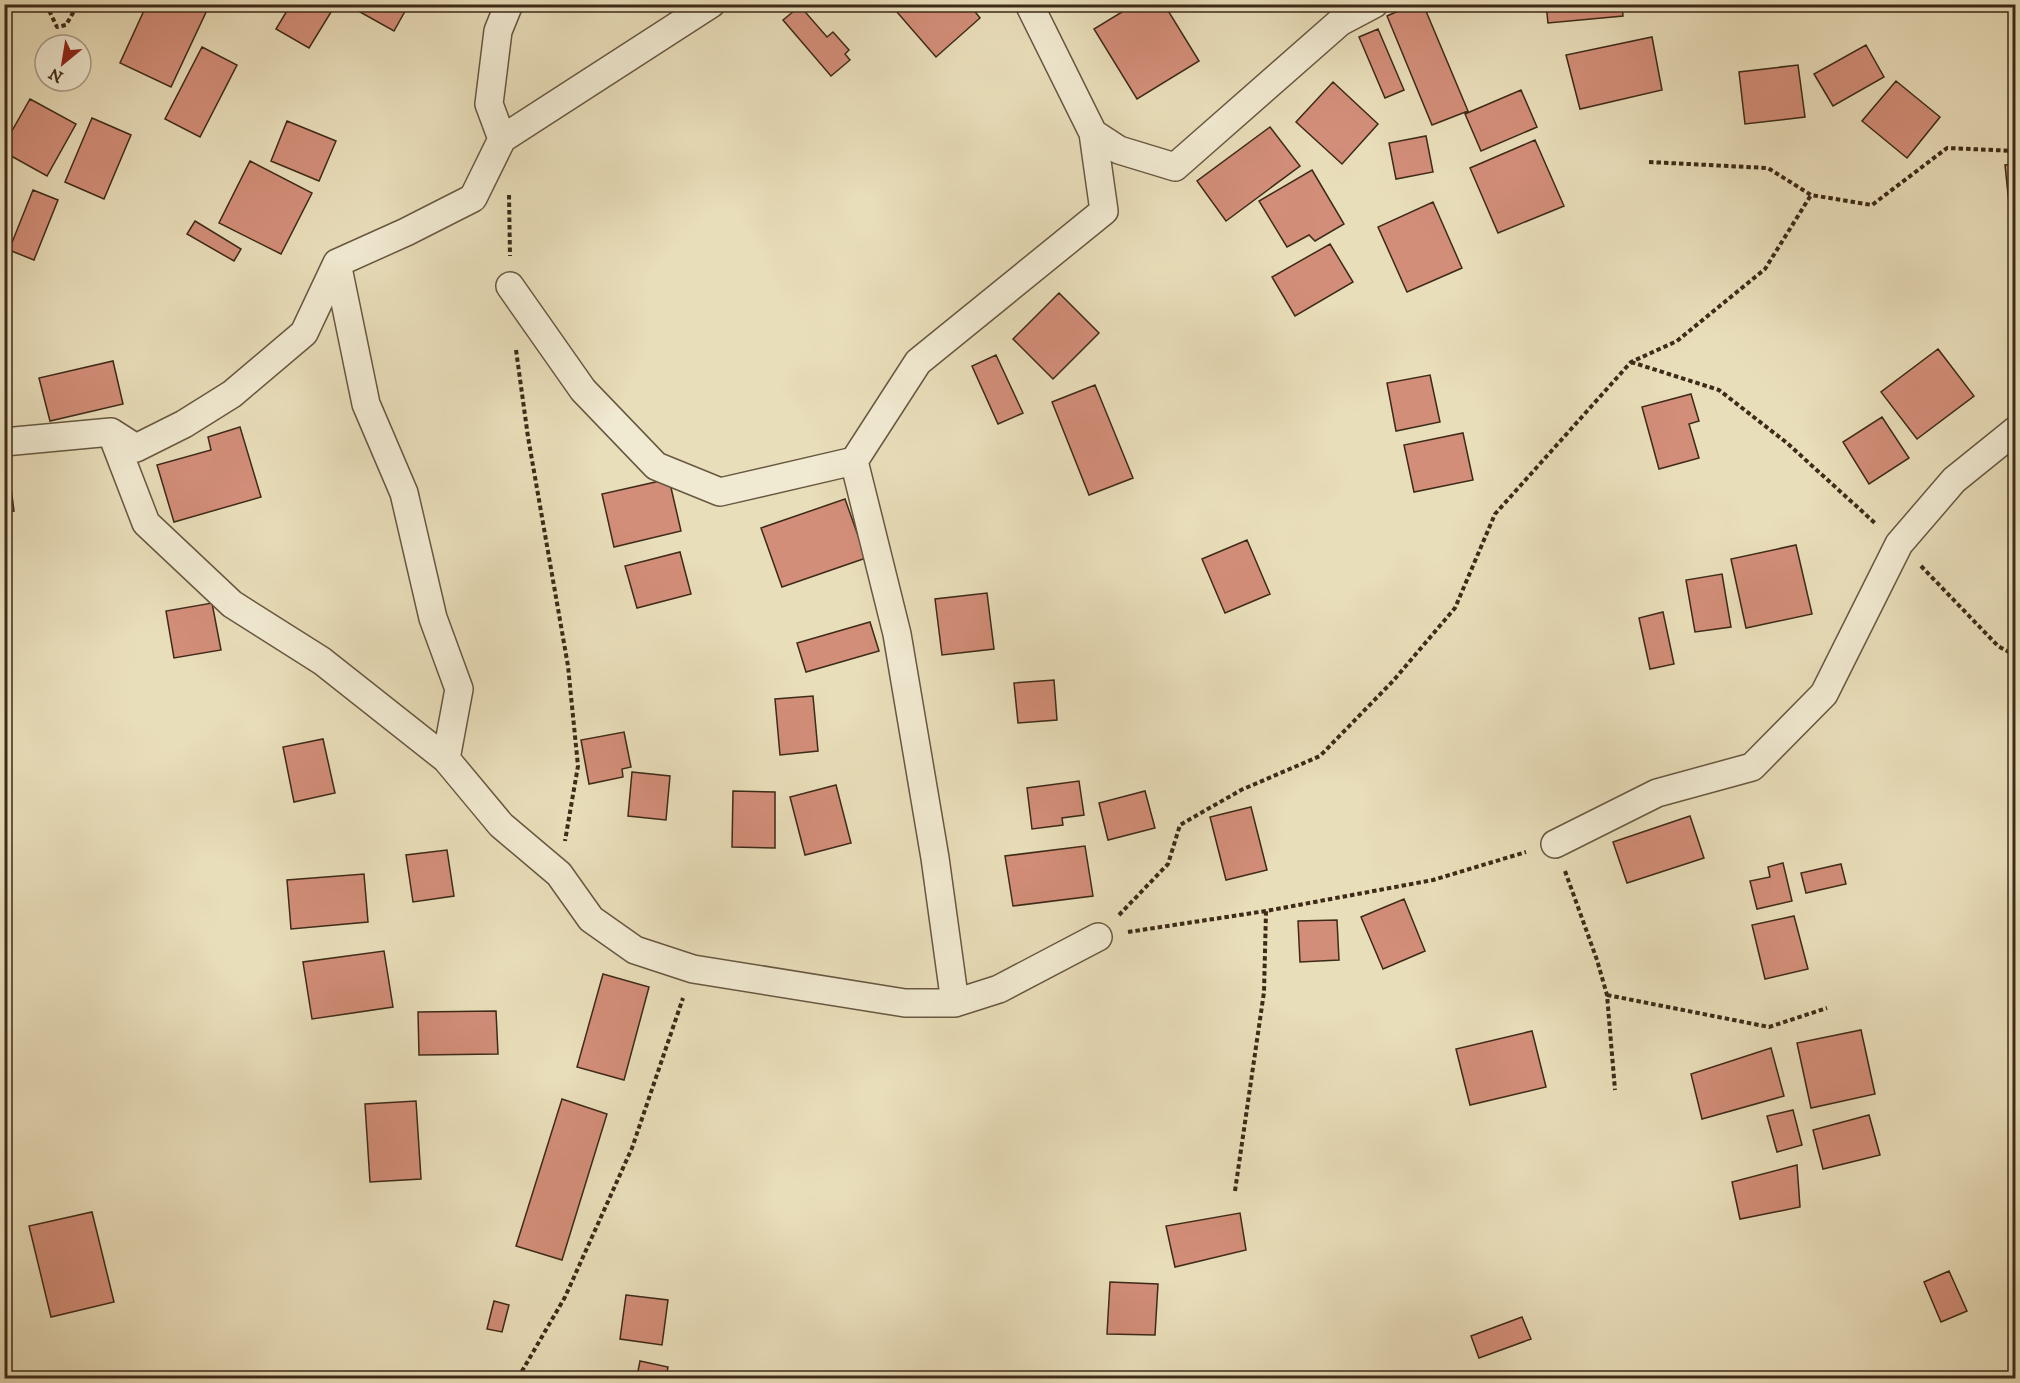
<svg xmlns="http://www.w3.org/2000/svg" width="2020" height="1383" font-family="'IM FELL DW Pica',serif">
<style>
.building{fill:#d38e79;stroke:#3d2a18;stroke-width:1.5}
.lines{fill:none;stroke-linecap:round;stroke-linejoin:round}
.street-casing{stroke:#685740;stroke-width:30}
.path{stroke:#3d2a18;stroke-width:4;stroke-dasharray:4.5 3;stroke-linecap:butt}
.street{stroke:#f1ead2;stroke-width:27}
</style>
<rect width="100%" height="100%" fill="#e9deba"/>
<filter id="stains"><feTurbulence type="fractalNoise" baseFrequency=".00333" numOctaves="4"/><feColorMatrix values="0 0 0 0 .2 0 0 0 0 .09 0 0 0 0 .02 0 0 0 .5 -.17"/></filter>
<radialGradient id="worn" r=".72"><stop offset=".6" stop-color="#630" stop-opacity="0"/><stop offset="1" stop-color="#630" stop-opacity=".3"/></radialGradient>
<path class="building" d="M147,4H194L207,10L171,87L120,63Z
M291,4H336L309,48L276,29Z
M353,4H409L394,31L351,7Z
M890,4H969L980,18L936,57Z
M1135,4H1164L1199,61L1137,99L1094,29Z
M1414,4H1423L1468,111L1432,125L1387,16Z
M1546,4H1622L1623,16L1548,23Z
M800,6L827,37L833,32L849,50L845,54L850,60L831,76L783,20Z
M1378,29L1404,90L1385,98L1359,37Z
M1652,37L1662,90L1580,109L1566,55Z
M1866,45L1884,77L1833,106L1814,74Z
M202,47L237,65L200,137L165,119Z
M1798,65L1805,117L1745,124L1739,72Z
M1896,81L1940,117L1907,158L1862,121Z
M1333,82L1378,124L1342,164L1296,122Z
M1521,90L1537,127L1481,151L1465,114Z
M30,99L76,124L47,176L4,152V145Z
M92,118L131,135L104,199L65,182Z
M287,121L336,141L319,181L271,161Z
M1270,127L1300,166L1226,221L1197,181Z
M1426,136L1433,172L1396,179L1389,143Z
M1535,140L1564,206L1498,233L1470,168Z
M250,161L312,193L281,254L219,223Z
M2016,164V222L2011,223L2005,165Z
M1312,170L1344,224L1315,241L1309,235L1287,247L1259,201Z
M33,190L58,200L34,260L9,250Z
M1433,202L1462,268L1407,292L1378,227Z
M195,221L241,249L234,261L187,234Z
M1330,244L1353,282L1295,316L1272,277Z
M1059,293L1099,333L1053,379L1013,339Z
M1938,349L1974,396L1917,439L1881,392Z
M996,355L1023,413L998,424L972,366Z
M113,361L123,404L50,421L39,378Z
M1430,375L1440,422L1396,431L1387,383Z
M1095,385L1133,478L1089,495L1052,402Z
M1691,394L1699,421L1689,424L1699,458L1659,469L1642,407Z
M1882,417L1909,458L1869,484L1843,442Z
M240,427L261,497L174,522L157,465L211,450L208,437Z
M1463,433L1473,480L1414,492L1404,445Z
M669,479L681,531L614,547L602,494Z
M11,488L14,511L4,512V489Z
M845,499L866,558L782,587L761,528Z
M1247,540L1270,594L1225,613L1202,559Z
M1796,545L1812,614L1746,628L1731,559Z
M680,552L691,594L637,608L625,566Z
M1722,574L1731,627L1695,632L1686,580Z
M987,593L994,649L942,655L935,599Z
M212,603L221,650L174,658L166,611Z
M1663,612L1674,664L1650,669L1639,618Z
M870,622L879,651L806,672L797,643Z
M1054,680L1057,720L1018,723L1014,683Z
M813,696L818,751L780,755L775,699Z
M624,732L631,767L622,769L623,777L589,784L581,740Z
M323,739L335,793L294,802L283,747Z
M632,772L670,776L666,820L628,816Z
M1079,781L1084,815L1062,818L1063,825L1032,829L1027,788Z
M836,785L851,843L805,855L790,797Z
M733,791L775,792V848L732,847Z
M1145,791L1155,828L1108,840L1099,803Z
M1251,807L1267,870L1226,880L1210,817Z
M1690,816L1704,858L1627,883L1613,842Z
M1085,846L1093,896L1013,906L1005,856Z
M447,850L454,896L413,902L406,855Z
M1783,863L1792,901L1757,909L1750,881L1770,877L1768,867Z
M1841,864L1846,884L1806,893L1801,873Z
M364,874L368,922L291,929L287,880Z
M1404,899L1425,951L1383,969L1361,917Z
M1794,916L1808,969L1765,979L1752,925Z
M1337,920L1339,960L1300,962L1298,921Z
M384,951L393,1007L312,1019L303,962Z
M603,974L649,987L624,1080L577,1067Z
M496,1011L498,1054L419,1055L418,1012Z
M1861,1030L1875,1094L1811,1108L1797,1043Z
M1532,1031L1546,1087L1470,1105L1456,1049Z
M1771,1048L1784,1096L1702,1119L1691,1074Z
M562,1099L607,1114L562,1260L516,1246Z
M416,1101L421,1179L370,1182L365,1104Z
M1793,1110L1802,1145L1777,1152L1767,1116Z
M1869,1115L1880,1155L1823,1169L1813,1130Z
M1797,1165L1800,1207L1740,1219L1732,1182Z
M92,1212L114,1302L51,1317L29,1226Z
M1240,1213L1246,1250L1175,1267L1166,1226Z
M1949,1271L1967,1311L1941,1322L1924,1282Z
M1110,1282L1158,1284L1155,1335L1107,1334Z
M626,1295L668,1300L662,1345L620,1339Z
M494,1301L509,1305L502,1332L487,1329Z
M1522,1317L1531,1339L1479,1358L1471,1336Z
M640,1361L668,1367L666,1378L637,1376Z"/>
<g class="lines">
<defs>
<path id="street" d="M1029,4L1093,133L1119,150L1175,167L1340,22L1374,4
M502,139L489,104L498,31L509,4
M337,263L366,404L404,493L433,618L459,689L446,759L501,825L559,874L591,919L635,950L693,969L905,1003H955L999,989L1098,937
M510,286L583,390L656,466L720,492L854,461L918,362L1104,211L1093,133
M111,432L146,523L232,604L322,661L446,759
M4,442L111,432L136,448L184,424L232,394L304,333L337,263L406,232L473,198L502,139L711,4
M854,461L897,634L935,858L955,1003
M1555,844L1657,793L1752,767L1824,694L1899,544L1954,480L2016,430"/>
</defs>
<use href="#street" class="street-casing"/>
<path class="path" d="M46,4L57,27L66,25L78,4
M1649,162L1768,168L1811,195L1872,205L1947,148L2016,151
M509,195L510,256
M516,350L528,437L568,666L578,766L565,841
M1631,362L1719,390L1787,443L1876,524
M1921,566L1998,646L2016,656
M1565,871L1597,960L1607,995L1615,1090
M1119,915L1168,864L1180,825L1241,790L1320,756L1393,681L1455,608L1495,514L1631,362L1677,341L1765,269L1811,195
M1128,932L1266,911L1433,880L1526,852
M1607,995L1769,1027L1827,1008
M1235,1191L1264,992L1266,911
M518,1378L565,1297L632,1148L683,998"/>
<use href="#street" class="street"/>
</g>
<rect width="2020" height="1383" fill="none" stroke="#e9deba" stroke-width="24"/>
<rect x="6" y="6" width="2008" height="1371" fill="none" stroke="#3d2a18" stroke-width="3"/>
<rect x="12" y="12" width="1996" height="1359" fill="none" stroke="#3d2a18" stroke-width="1.5"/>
<g transform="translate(63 63) rotate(210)"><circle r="28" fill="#f1ead2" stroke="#a99d88" stroke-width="1.5"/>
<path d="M0-4.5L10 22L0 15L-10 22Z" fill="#8f2418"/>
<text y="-9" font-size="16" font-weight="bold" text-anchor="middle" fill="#3d2a18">N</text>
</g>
<rect width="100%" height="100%" filter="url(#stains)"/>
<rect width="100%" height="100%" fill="url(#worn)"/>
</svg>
